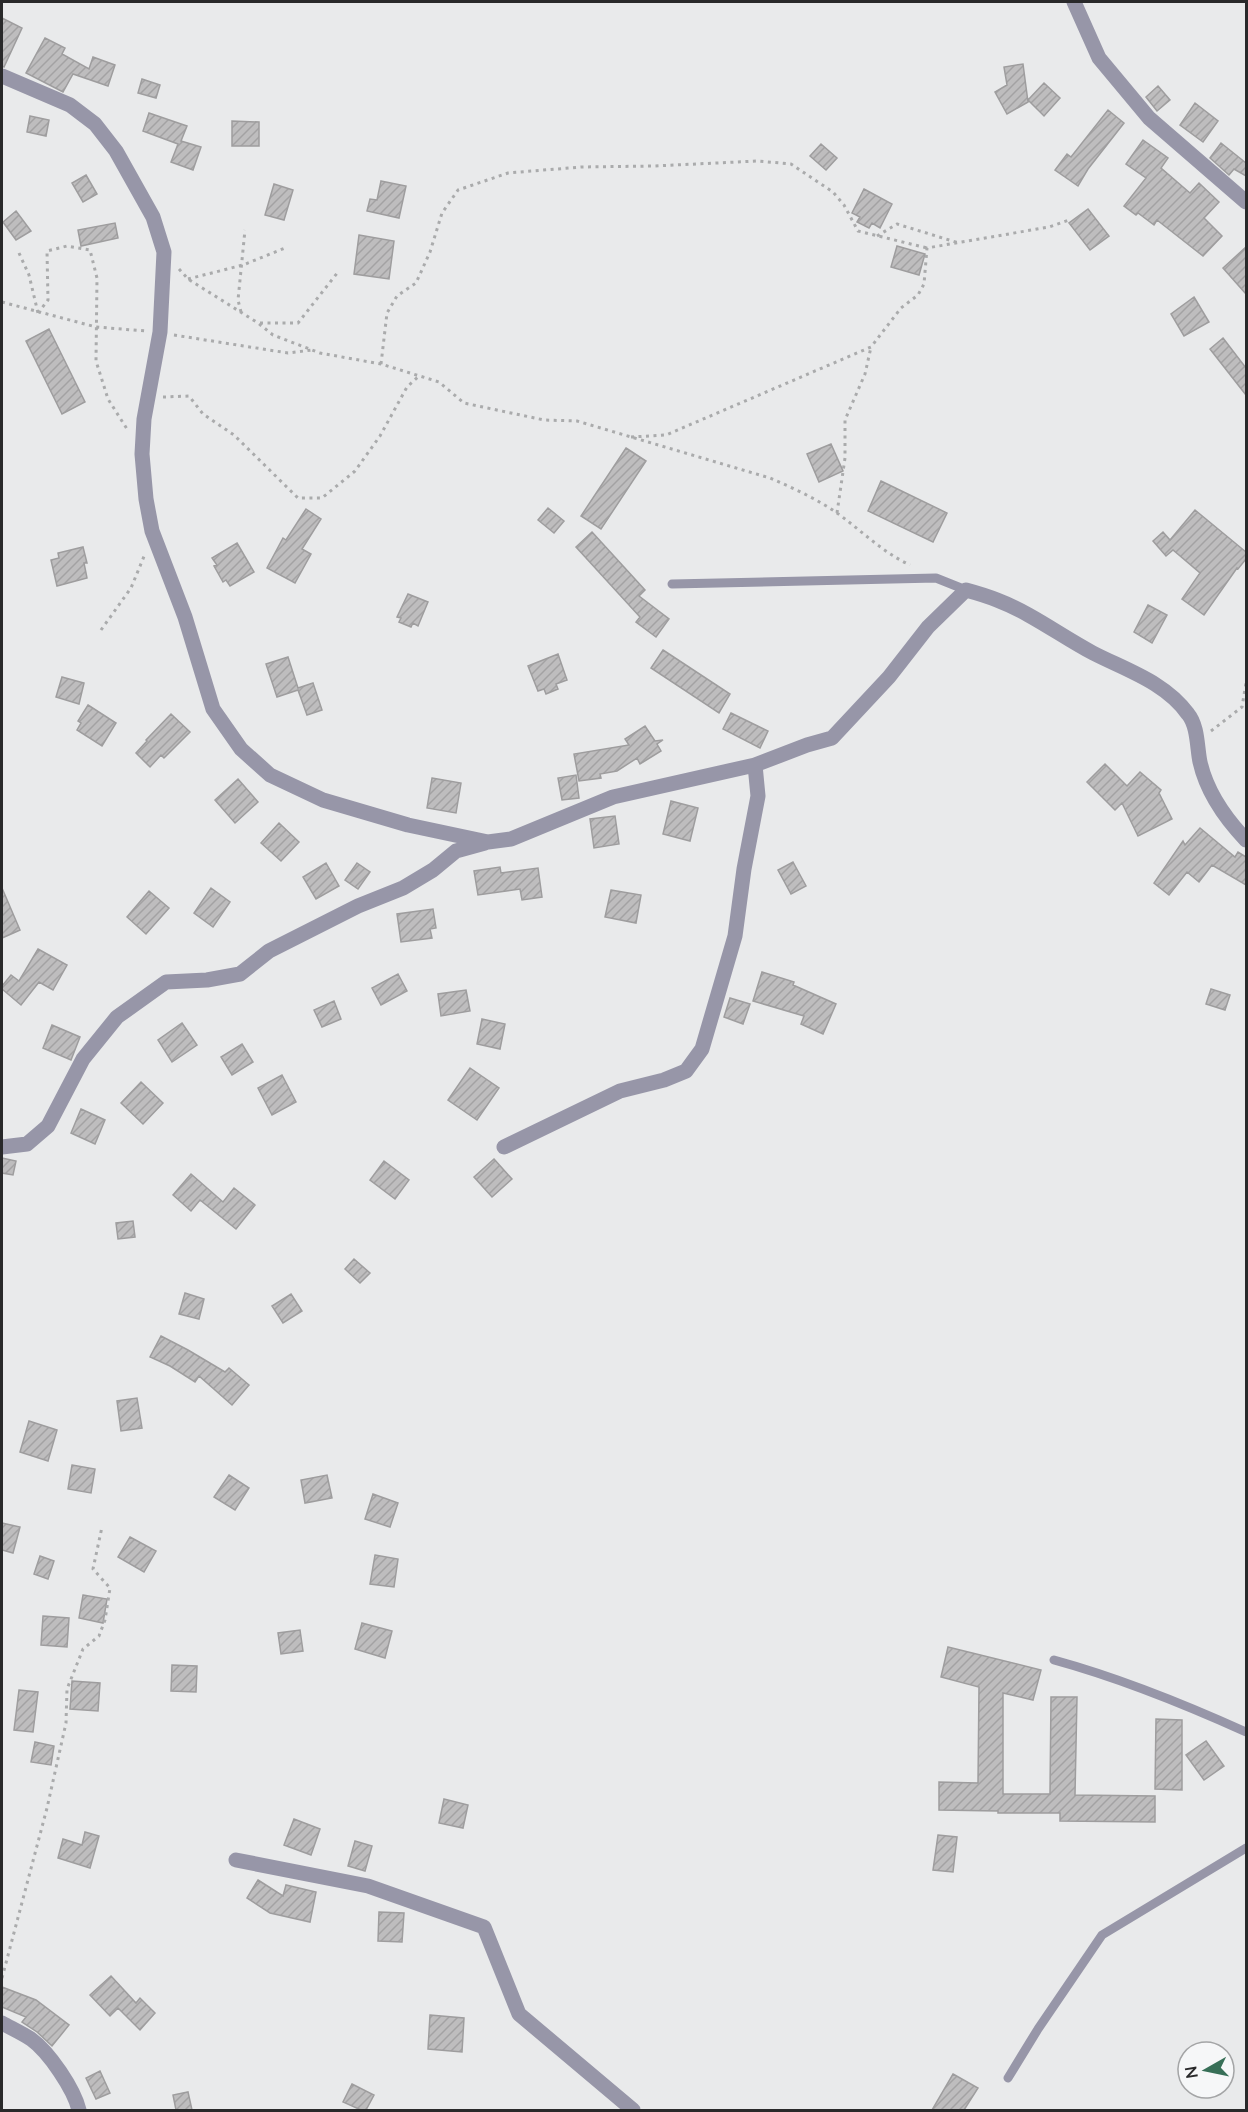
<svg xmlns="http://www.w3.org/2000/svg" width="1248" height="2112" font-family="Lato,sans-serif">
<style>
.building{fill:url(#building-hatch);stroke:#9e9d9e;stroke-width:1.5}
.lines{fill:none;stroke-linecap:round;stroke-linejoin:round}
.path{stroke:#aaabac;stroke-width:3;stroke-dasharray:3 4.5;stroke-linecap:butt}
.service{stroke:#9796a8;stroke-width:9}
.minor{stroke:#9796a8;stroke-width:15}
</style>
<defs>
<pattern id="building-hatch" width="6" height="6" patternUnits="userSpaceOnUse" patternTransform="scale(1.5)"><rect width="6" height="6" fill="#bebdbe"/><path d="M-1 1l2-2M0 6l6-6M5 7l2-2" fill="none" stroke="#a3a2a3"/></pattern>
</defs>
<rect width="100%" height="100%" fill="#e9eaeb"/>
<path class="building" d="M2,18L22,28L4,67L2,66Z
M45,38L65,48L62,54L89,69L93,57L115,65L108,86L73,74L63,92L26,73Z
M1023,64L1028,102L1007,114L995,92L1007,85L1004,67Z
M142,79L160,85L156,98L138,93Z
M1044,83L1060,98L1044,116L1028,100Z
M1158,86L1170,100L1157,111L1146,97Z
M1195,103L1218,121L1203,142L1180,125Z
M1108,110L1124,123L1088,169L1078,186L1055,170L1067,154L1071,157Z
M149,113L187,126L181,141L201,147L193,170L171,162L178,144L143,131Z
M30,116L49,120L46,136L27,132Z
M232,121L259,122V146H232Z
M1143,140L1168,158L1161,168L1190,193L1199,183L1219,202L1204,218L1222,236L1203,256L1157,220L1154,225L1138,213L1136,215L1124,206L1146,178L1126,164Z
M1221,143L1246,163V176L1234,169L1229,175L1210,158Z
M821,144L837,158L826,170L810,156Z
M86,175L97,194L83,202L72,183Z
M381,181L406,186L399,218L367,211L370,199L377,200Z
M274,184L293,190L284,220L265,215Z
M864,189L892,204L880,228L872,223L869,228L857,222L860,217L852,213Z
M1088,209L1109,236L1090,250L1069,223Z
M16,211L31,231L16,240L3,222Z
M115,223L118,238L81,246L78,230Z
M359,235L394,241L389,279L354,274Z
M897,246L925,254L919,275L891,267Z
M1246,247V294L1223,268Z
M1194,297L1209,322L1184,336L1171,314Z
M49,329L85,402L62,414L26,341Z
M1223,338L1246,368V395L1210,349Z
M831,444L843,471L819,482L807,454Z
M626,448L646,461L601,529L581,516Z
M881,481L947,513L933,542L868,511Z
M548,508L564,521L554,533L538,520Z
M306,509L321,519L302,549L311,554L295,583L267,568L283,538L286,540Z
M1195,510L1246,552V559L1238,569L1237,568L1204,615L1182,599L1200,573L1173,550L1166,556L1153,541L1163,532L1170,540Z
M592,532L645,590L639,596L669,619L656,637L636,622L640,617L576,547Z
M237,543L254,572L230,586L226,580L223,582L214,566L217,565L212,558Z
M83,547L87,563H84L87,578L57,586L51,560L59,558L58,553Z
M408,594L428,602L418,626L413,623L411,627L399,622L401,618L397,617Z
M1148,605L1167,615L1152,643L1134,632Z
M663,650L730,694L719,713L651,668Z
M558,654L567,680L556,684L558,689L546,694L544,689L538,691L528,666Z
M288,657L298,688L313,683L322,710L307,715L298,690L277,697L266,664Z
M62,677L84,683L79,704L56,697Z
M88,705L116,723L102,746L77,730L81,723L78,721Z
M731,713L768,731L760,748L723,729Z
M171,714L190,732L164,758L161,755L150,767L136,753L147,741L146,740Z
M645,726L655,741L663,740L657,744L661,751L640,764L637,758L617,771L600,774L601,778L579,781L574,754L629,745L625,739Z
M1105,764L1127,786L1140,772L1161,790L1159,793L1172,819L1138,836L1122,803L1115,810L1087,782Z
M576,775L579,798L562,800L558,778Z
M432,778L461,783L456,813L427,808Z
M238,779L258,802L235,823L215,800Z
M671,801L698,808L690,841L663,834Z
M615,816L619,844L594,848L590,819Z
M279,823L299,842L281,861L261,843Z
M1200,828L1235,857L1238,852L1246,857V885L1212,865L1199,882L1187,872L1169,895L1154,883L1183,841L1185,845Z
M793,862L806,886L791,894L778,870Z
M326,863L339,886L316,899L303,877Z
M357,863L370,872L358,889L345,880Z
M500,867L501,873L538,868L542,897L522,900L520,889L478,895L474,871Z
M2,888L20,930L2,938Z
M211,888L230,902L213,927L194,913Z
M611,890L641,895L636,923L605,917Z
M149,891L169,908L146,934L127,917Z
M433,909L436,928L430,929L432,938L401,942L397,914Z
M38,949L67,965L53,990L39,982L21,1005L2,989V986L11,975L19,981Z
M762,972L794,982L793,985L836,1004L823,1034L801,1024L804,1016L753,1001Z
M398,974L407,991L381,1005L372,988Z
M1211,989L1230,995L1225,1010L1206,1004Z
M466,990L470,1011L441,1016L438,994Z
M730,998L750,1004L743,1024L724,1017Z
M334,1001L341,1019L322,1027L314,1010Z
M482,1019L505,1024L500,1049L477,1044Z
M182,1023L197,1045L172,1062L158,1040Z
M52,1025L80,1037L71,1060L43,1048Z
M242,1044L253,1062L232,1075L221,1057Z
M470,1068L499,1088L477,1120L448,1100Z
M282,1075L296,1102L272,1115L258,1088Z
M141,1082L163,1103L143,1124L121,1103Z
M81,1109L105,1120L95,1144L71,1133Z
M2,1158L16,1161L13,1175L2,1173Z
M494,1159L512,1179L492,1197L474,1177Z
M384,1161L409,1180L395,1199L370,1180Z
M191,1174L223,1202L234,1188L255,1205L236,1229L200,1200L191,1211L173,1195Z
M133,1221L135,1237L118,1239L116,1223Z
M354,1259L370,1273L360,1283L345,1269Z
M185,1293L204,1299L199,1319L179,1314Z
M291,1294L302,1311L283,1323L272,1306Z
M161,1336L188,1350L225,1372L229,1368L249,1385L232,1405L199,1376L195,1382L170,1366L150,1357Z
M137,1398L142,1428L121,1431L117,1401Z
M29,1421L57,1430L48,1461L20,1452Z
M72,1465L95,1469L91,1493L68,1489Z
M229,1475L249,1488L235,1510L214,1497Z
M327,1475L332,1498L305,1503L301,1480Z
M373,1494L398,1503L390,1527L365,1519Z
M2,1523L20,1527L13,1553L2,1550Z
M130,1537L156,1551L144,1572L118,1557Z
M375,1555L398,1559L394,1587L370,1584Z
M40,1556L54,1561L48,1579L34,1574Z
M83,1595L107,1599L103,1623L79,1618Z
M43,1616L69,1618L67,1647L41,1645Z
M362,1623L392,1631L385,1658L355,1649Z
M300,1630L303,1651L281,1654L278,1633Z
M948,1647L1041,1670L1033,1700L1003,1693V1794H1050L1051,1697H1077L1075,1795L1155,1796V1822L1060,1821V1813H998V1811L939,1810V1782L978,1783L979,1687L941,1677Z
M172,1665L197,1666L196,1692L171,1691Z
M72,1681L100,1683L98,1711L70,1709Z
M19,1690L38,1692L33,1732L14,1730Z
M1156,1719L1182,1720V1790L1155,1789Z
M1206,1741L1224,1766L1204,1780L1186,1755Z
M35,1742L54,1746L51,1765L31,1762Z
M444,1799L468,1805L463,1828L439,1823Z
M294,1819L320,1829L311,1855L284,1845Z
M85,1832L99,1836L90,1868L58,1858L63,1839L82,1845Z
M938,1835L957,1837L953,1872L933,1870Z
M355,1841L372,1846L365,1871L348,1866Z
M258,1880L283,1896L286,1885L316,1892L310,1922L270,1913L247,1898Z
M379,1912L404,1913L402,1942L378,1941Z
M111,1976L136,2003L140,1998L155,2013L140,2030L118,2008L110,2016L90,1995Z
M2,1987L36,2000L69,2025L52,2046L37,2032L22,2022L26,2017L2,2007Z
M430,2015L464,2018L462,2052L428,2049Z
M100,2071L110,2093L96,2099L86,2078Z
M953,2074L978,2088L964,2110H932Z
M352,2084L374,2095L366,2110H361L343,2102Z
M188,2092L192,2110H176L173,2095Z"/>
<g class="lines">
<path class="path" d="M877,236L897,224L959,243
M19,253L29,275L38,313
M179,269L188,279L258,323L273,335L320,353L381,364L439,382L464,403L544,420L577,421L770,478C793,488 817,499 837,513C862,531 882,552 910,565
M188,279L243,265L285,248
M2,302L96,327L146,331
M241,312L238,300L245,230
M38,313L48,300L47,251L67,246L90,250L97,278L96,361L108,399L127,429
M260,323H298L338,272
M174,335L288,353L312,350
M381,364L387,313L397,296L416,283L430,252L442,213L458,190L508,173L581,167L654,166L758,161L791,164L833,192L844,205L858,231L927,248
M163,397L189,396L203,414L234,435L298,498H322L355,471L380,436L407,387L419,376
M631,437L666,435L871,347L901,308L918,295L924,284L927,248L1049,227L1069,220
M837,513L845,458V420L865,374L871,347
M101,630L131,588L145,554
M1211,731L1242,707L1246,683
M2,1978L47,1808L66,1723L67,1689L83,1649L99,1636L105,1620L110,1588L93,1569L102,1527"/>
<path class="service" d="M672,584L936,578L966,590
M1054,1660C1120,1678 1184,1704 1246,1732
M1008,2078L1038,2029L1102,1935L1246,1848"/>
<path class="minor" d="M1074,2L1099,58L1149,118L1246,202
M2,76L70,105L95,124L116,151L153,217L164,252L160,332L144,419L142,454L146,499L152,531L185,617L213,709L241,749L270,775L323,800L408,825L488,842L511,839L613,797L755,765L807,745L832,738L889,677L928,627L966,590C977,593 987,596 997,600C1031,613 1061,636 1093,653C1126,670 1165,682 1188,714C1198,726 1197,748 1200,762C1207,793 1225,818 1246,840
M2,1147L27,1144L48,1126L83,1059L117,1017L166,982L207,980L240,974L269,951L358,906L403,888L433,870L456,851L485,843
M504,1147L620,1091L664,1080L686,1071L702,1049L735,936L744,869L758,796L755,765
M236,1860L368,1886L484,1927L519,2014L633,2110
M2,2023C11,2028 22,2033 31,2039C49,2052 74,2089 79,2110"/>
</g>
<rect width="1248" height="2112" fill="none" stroke="#29292a" stroke-width="6"/>
<g transform="translate(1206 2070) rotate(261)"><circle r="28" fill="#f6f7f8" stroke="#a4a5a6" stroke-width="1.5"/>
<path d="M0-4.5L10 22L0 15L-10 22Z" fill="#376f57"/>
<text y="-9" font-size="16" font-weight="bold" text-anchor="middle" fill="#29292a">N</text>
</g>
</svg>
